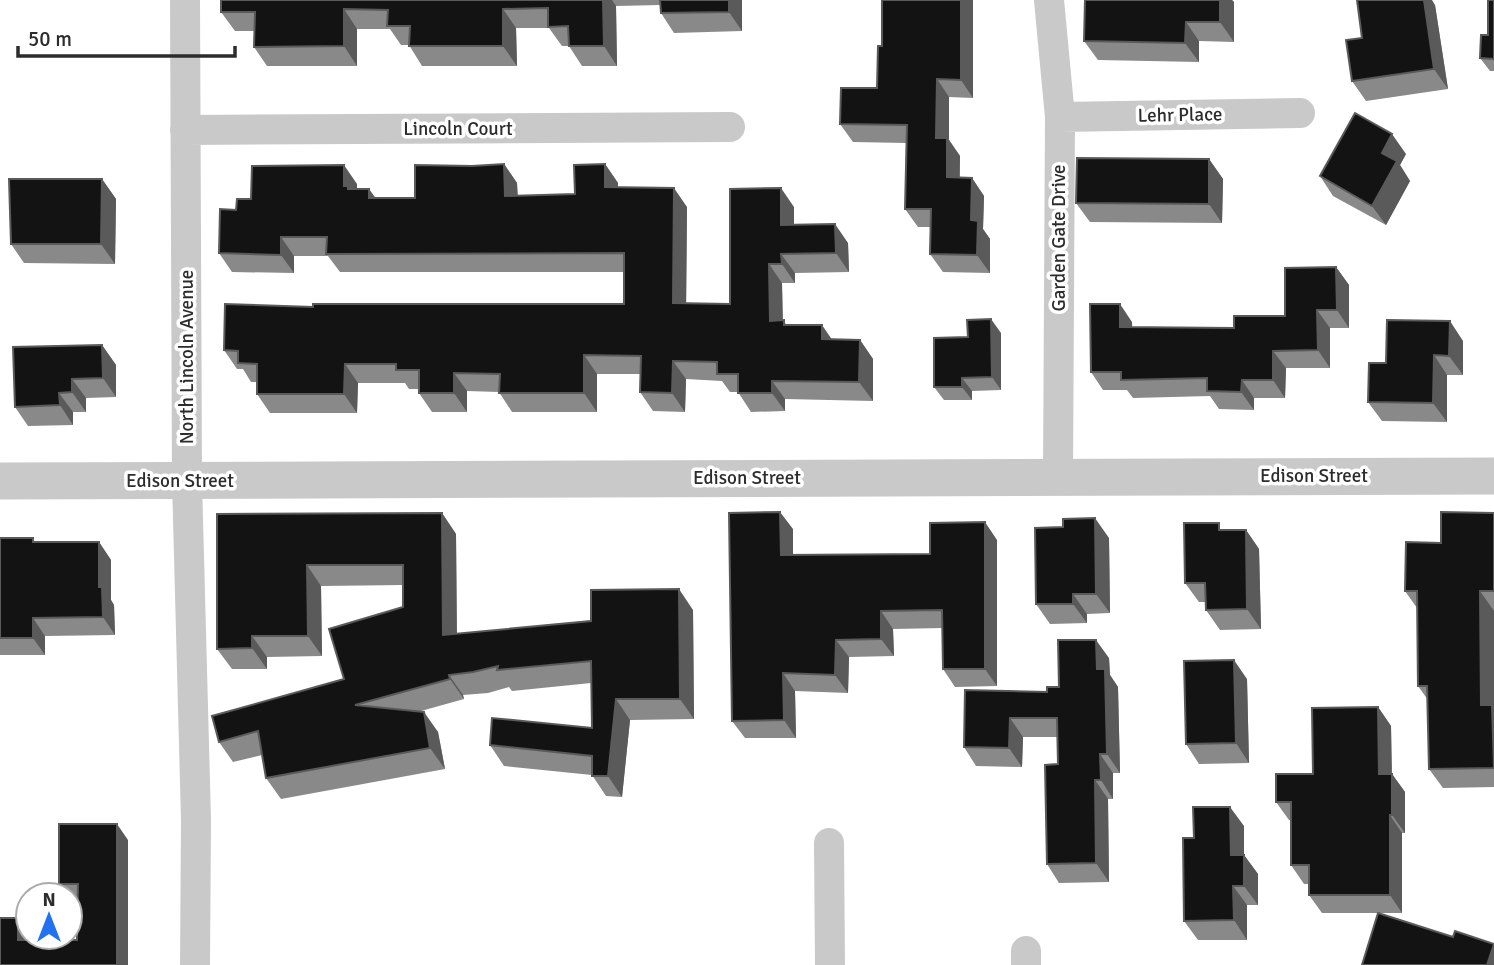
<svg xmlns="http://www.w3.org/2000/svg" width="1494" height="965" font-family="Signika,sans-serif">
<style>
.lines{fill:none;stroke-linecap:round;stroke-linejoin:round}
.minor{stroke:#c9c9c9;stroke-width:30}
.tertiary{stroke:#c9c9c9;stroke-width:37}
.wall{fill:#898989}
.shaded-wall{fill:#5a5a5a}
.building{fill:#131313;stroke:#5a5a5a;stroke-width:2}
.labels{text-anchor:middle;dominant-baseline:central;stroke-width:7;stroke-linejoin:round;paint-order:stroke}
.street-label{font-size:19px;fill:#2c2c2c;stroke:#fff}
</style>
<rect width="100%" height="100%" fill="#fff"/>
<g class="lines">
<path class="minor" d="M185,0L187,481L196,820L195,965
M1049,0L1060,117L1058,477
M1060,117L1300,113
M185,130L730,127
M829,843L830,965
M1026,951V965"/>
<path class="tertiary" d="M0,481L1494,476"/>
</g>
<path class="wall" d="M221,0H742V31L674,33L661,13L660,5L616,6L617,66H582L569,46H562L549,28H516L517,66H422L409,45H401L390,29H357V66H267L254,47V31H235L221,12Z
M973,0V98L949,97V140L960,156V177L972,178L984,196L983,229L990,239V273L943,272L930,254L931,227H918L905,209L906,143L853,142L840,124L877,88Z
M1220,0H1232L1234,2V42L1199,41V62L1098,60L1084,41Z
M1494,0V71H1490L1480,58L1488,35Z
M1435,5L1448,89L1366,101L1352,81Z
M1406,154L1400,165L1410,181L1386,225L1333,196L1320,176Z
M1209,159L1223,179L1222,223L1090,222L1076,203Z
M504,164L517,183L518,196L575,194L605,164L618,183V187L687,207L686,303L730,304L794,207V225L848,243L849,272L795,273V283H782L783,321L787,325L832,339L860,340L873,359V401L785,399V411L751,412L738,392H730L722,381L686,379L685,412L653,411L640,392L641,374H597V412H512L499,392L467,391V412H432L419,393V389H409L405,383H358L357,413H270L257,394V382H251L243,369H237L224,350L313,307L624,304V272H340L328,256H294V273L232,272L219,253L236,210L251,199L357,184V189L375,198H415L472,166Z
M102,179L116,199L115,264L24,263L11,244Z
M1336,267L1349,285V328H1330V368H1286L1285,398H1254V410L1219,409L1210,396L1133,398L1127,390H1103L1091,372L1132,322V327L1234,328L1285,316Z
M1001,333V390L972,391V400H944L934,387L968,337Z
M1463,341V375H1447V422L1382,421L1368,402L1386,363Z
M102,345L116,365V397L86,398V412H73V425L28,426L15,407Z
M442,513L456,534L457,634L693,610L694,719L630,720L622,797L606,796L592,775L504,766L490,745L592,728L591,683L512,691L509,687L488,693L463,695L464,699L421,711L438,732L445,769L281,799L266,778L262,755L233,762L219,742L344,679L403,607V585L321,586L322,656L267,657V669H232L217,649V514Z
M1494,513V787L1443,788L1429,769L1428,700L1418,686L1417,608L1405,591Z
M793,529V555L930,554L997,540V686L955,687L943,669V628L893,629L894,656L849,657L848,693L795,691L796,738H745L732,721Z
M1224,530H1246L1259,549L1261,629L1220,630L1206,610V602H1199L1185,583Z
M0,538L36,542H99L111,560V600L114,605L115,635L45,636V655H0Z
M1109,538L1110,613L1087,614V623L1050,624L1036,604Z
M1109,658L1110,675L1118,687L1120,773H1113V799H1108L1109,882L1059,883L1047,864L1058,764L1057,737H1023L1022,767L976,766L964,747L1059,687Z
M1247,679L1249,763L1199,764L1186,744Z
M1378,707L1391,726L1392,774L1405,792V833H1402V913H1379L1494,965L1378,913H1322L1309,895V884H1304L1291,865V820H1289L1276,802L1313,774Z
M1244,826V855L1258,874V905H1247V940H1198L1184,921Z
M128,840V965H0L18,918L28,932L29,940H77L78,900H70V895H66L59,884Z"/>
<path class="shaded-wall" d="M603,0H612L616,6L617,66L604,46Z
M729,0H742V31L729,12Z
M961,0H973V98L961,80Z
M1220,0H1232L1234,2V42L1220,22Z
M1424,0H1432L1435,5L1448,89L1434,69Z
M344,9L357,29V66L344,46Z
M503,9L516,28L517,66L503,46Z
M1186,22L1199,41V62L1185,43Z
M937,79L949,97V140L960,156L959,195L947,177L936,138Z
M1392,134L1406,154L1400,165L1410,181L1386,225L1372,206L1382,153Z
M1209,159L1223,179L1222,223L1209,204Z
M504,164L517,183L518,214L505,196Z
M605,164L618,183V206L605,187Z
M344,165L357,184V199L344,186Z
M972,178L984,196L983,229L990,239V273L977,255L971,220Z
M102,179L116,199L115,264L101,244Z
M674,188L687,207L686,321L673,303Z
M781,188L794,207V244L781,225Z
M369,189L383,208L369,198Z
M835,224L848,243L849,272L836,253Z
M281,237L294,256V273L281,255Z
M781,254L795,273V283L782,264Z
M769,264L782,283L783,340L770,321Z
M1336,267L1349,285V328L1337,310Z
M1120,304L1132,322L1133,345L1120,327Z
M1317,310L1330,328V368L1318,350Z
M991,319L1001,333V390L992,377Z
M1450,321L1463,341V375L1449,356Z
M822,325L835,344L822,339Z
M860,340L873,359V401L859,382Z
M102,345L116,365V397L103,378Z
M1273,351L1286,368L1285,398L1273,380Z
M584,355L597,374V412L584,393Z
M1434,355L1447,375V422L1433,403Z
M673,361L686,379L685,412L672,393Z
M345,364L358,383L357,413L344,394Z
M454,373L467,391V412L454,393Z
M962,378L972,391V400L962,387Z
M72,379L86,398V412L72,392Z
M1242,380L1254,398V410L1241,392Z
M772,381L785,399V411L772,393Z
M59,393L73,412V425L60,405Z
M780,512L793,529V572L781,555Z
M442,513L456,534L457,656L443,635Z
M1095,518L1109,538L1110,613L1096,594Z
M985,522L997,540V686L985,669Z
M1246,530L1259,549L1261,629L1247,609Z
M99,542L111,560V600L114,605L115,635L103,617L99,587Z
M307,565L321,586L322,656L308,636Z
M679,589L693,610L694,719L680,699Z
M1480,591L1494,611V768L1481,705Z
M1073,594L1087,614V623L1073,604Z
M881,611L893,629L894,656L881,639Z
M33,618L45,636V655L33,638Z
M252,636L267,657V669L252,648Z
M836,640L849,657L848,693L835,675Z
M1096,640L1109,658L1110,675L1118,687L1120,773L1107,754L1097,669Z
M1234,660L1247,679L1249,763L1236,743Z
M783,673L795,691L796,738L784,720Z
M449,675L463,695L464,699L450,679Z
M616,699L630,720L622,797L608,776Z
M1378,707L1391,726L1392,792L1379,774Z
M424,712L438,732L445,769L430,748Z
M1010,718L1023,737L1022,767L1009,748Z
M1100,754L1113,773V799L1101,780Z
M1392,774L1405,792V833L1392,815Z
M1095,780L1108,799L1109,882L1096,863Z
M1230,807L1244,826V874L1231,855Z
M1390,815L1402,833V913L1390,895Z
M117,824L128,840V965H117Z
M1244,855L1258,874V905L1244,886Z
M1233,886L1247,905V940L1234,920Z
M18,918L28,932L29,955L18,940Z
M1494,944V965H1487Z"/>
<path class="building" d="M221,0H603L604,46H569L568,26L548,27V8L503,9V46H409L410,26H387L388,10L344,9V46L254,47L255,12H221Z
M660,0H729V12L661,13Z
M882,0H961V80L937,79L936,138H947V177L972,178L971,220L978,221L977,255L930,254L931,209H905L907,125L840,124L841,88H877L878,46H882Z
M1085,0H1220V22H1186L1185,43L1084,41Z
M1357,0H1424L1434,69L1352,81L1346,40L1362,38Z
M1488,0H1494V59L1480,58L1481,35H1488Z
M1355,113L1392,134L1382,153L1397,161L1372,206L1320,176Z
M1077,158L1209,159V204L1076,203Z
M504,164L505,196L575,194L574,165L605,164V187L674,188L673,303L730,304V189L781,188V225L835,224L836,253L781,254L782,264H769L770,321L784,320V325H822V339L860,340L859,382L772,381V393H738V374H717V362L673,361L672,393L640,392L641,356L584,355V393H499L500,374L454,373V393H419V370H396V364H345L344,394H257V364L238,363V351L224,350L225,304L313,307V304H624V253L326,254L327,237H281V255L219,253L220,209L236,210L237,199H251L252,166L344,165V186H348V189H369V198H415V165L472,166Z
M9,179H102L101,244H11Z
M1336,267L1337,310H1317L1318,350L1273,351V380H1242L1241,392L1207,391V378L1121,380V372H1091L1090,304H1120V327L1234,328V316H1285V268Z
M991,319L992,377L962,378V387H934V338L968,337L967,320Z
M1387,320L1450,321L1449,356L1434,355L1433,403L1368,402L1369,363H1386Z
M102,345L103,378L72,379V392L59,393L60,405L15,407L13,347Z
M780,512L781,555L930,554V523L985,522V669H943L942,610L881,611V639L836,640L835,675L783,673L784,720L732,721L729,513Z
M1441,512L1494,513V591H1480L1481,705H1492L1494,768L1429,769L1427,686H1418L1417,591H1405L1406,542L1441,543Z
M442,513L443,635L591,621V590L679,589L680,699H616L608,776H592V756L490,745L492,718L592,728L591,661L497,670L498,666L473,672L449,675L450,679L355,705L424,712L430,748L266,778L258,731L219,742L212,716L344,679L329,629L403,607V565H307L308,636H252V648L217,649V514Z
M1095,518L1096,594H1073V604H1036L1035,528L1063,527V519Z
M1184,523H1219V530H1246L1247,609L1206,610L1205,583H1185Z
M0,538H33V542H99V587H102L103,617L33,618V638H0Z
M1058,640H1096L1097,669H1105L1107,754H1100L1101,780H1095L1096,863L1047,864L1045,765L1058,764L1057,718H1010L1009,748L964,747L965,690L1047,692V687H1059Z
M1234,660L1236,743L1186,744L1184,661Z
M1378,707L1379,774H1392V815H1390V895H1309V865H1291V802H1276V774H1313L1312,708Z
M1193,807H1230L1231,855H1244V886H1233L1234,920L1184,921L1183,838H1194Z
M59,824H117V965H0V918H18V940H77L78,884H59Z
M1378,913L1453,937L1455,931L1494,944L1487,965H1362Z"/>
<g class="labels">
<g class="street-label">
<text transform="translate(1180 115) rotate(-1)">Lehr Place</text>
<text x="458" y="129">Lincoln Court</text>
<text transform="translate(1059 238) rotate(-90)">Garden Gate Drive</text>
<text transform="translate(187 357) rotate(-90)">North Lincoln Avenue</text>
<text x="1314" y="476">Edison Street</text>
<text x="747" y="478">Edison Street</text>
<text x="180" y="481">Edison Street</text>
</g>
</g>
<g transform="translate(49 916)"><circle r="33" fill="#ffffff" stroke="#ababab" stroke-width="2"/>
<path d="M0-5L12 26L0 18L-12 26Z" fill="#2172f0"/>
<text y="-10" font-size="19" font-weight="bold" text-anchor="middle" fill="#2c2c2c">N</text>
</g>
<path d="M18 46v10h217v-10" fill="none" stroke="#2c2c2c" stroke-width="3.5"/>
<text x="28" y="46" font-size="21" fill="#2c2c2c" stroke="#ffffff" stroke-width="5" paint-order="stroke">50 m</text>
</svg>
